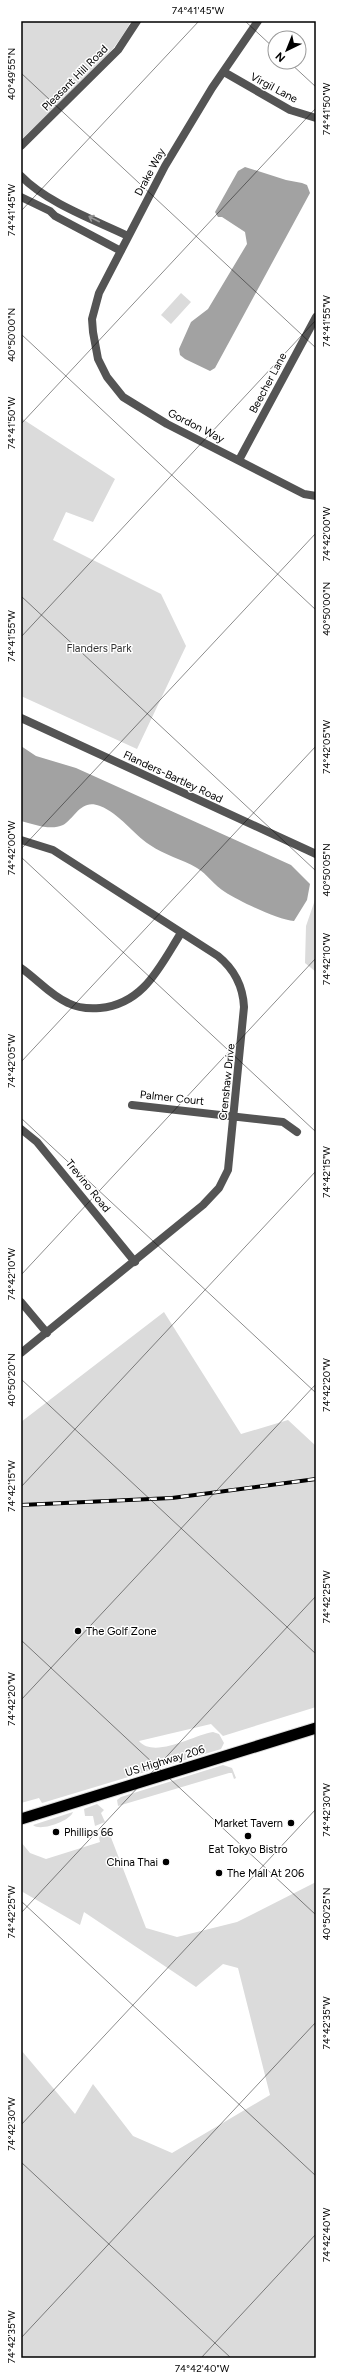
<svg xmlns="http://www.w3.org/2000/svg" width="337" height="2379" font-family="Figtree,sans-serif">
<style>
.green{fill:#dbdbdb}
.water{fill:#a2a2a2}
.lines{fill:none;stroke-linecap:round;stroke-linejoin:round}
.trunk-casing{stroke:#dbdbdb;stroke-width:13}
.minor{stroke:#545454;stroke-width:8}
.tertiary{stroke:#545454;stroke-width:8}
.trunk{stroke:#000;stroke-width:11}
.rail-casing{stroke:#000;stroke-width:4}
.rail{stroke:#fff;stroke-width:2.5;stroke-dasharray:8;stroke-linecap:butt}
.oneway{stroke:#989898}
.ticks{fill:none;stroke:#000;stroke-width:1;stroke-opacity:0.45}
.poi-dot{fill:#000;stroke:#fff;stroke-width:1.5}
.labels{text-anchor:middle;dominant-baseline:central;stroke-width:3;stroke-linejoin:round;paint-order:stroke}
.street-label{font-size:11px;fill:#000;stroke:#fff}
.park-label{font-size:11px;fill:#323232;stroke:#fff}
.poi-label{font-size:11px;fill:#000;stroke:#fff;text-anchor:start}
.neatline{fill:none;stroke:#000;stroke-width:1.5}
.ticks-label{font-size:10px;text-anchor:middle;fill:#000}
</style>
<rect width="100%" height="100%" fill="#fff"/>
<path class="green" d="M21,21H131C109,64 57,105 21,140Z
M181,293L191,302L171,324L161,315Z
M21,418L115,479L93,522L66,512L53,540L161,594L186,646L137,749L21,696Z
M316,897V972L305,963L306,926Z
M164,1312L241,1434L288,1420L316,1446V1707L223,1736L211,1724L139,1741C154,1759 194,1735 213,1732L219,1734L224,1743L221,1749L218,1750L42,1803L39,1798L21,1803V1422Z
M223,1765L232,1768L236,1778L234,1779L232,1773H229L118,1806L117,1800L121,1797Z
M97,1804L104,1810L101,1813L105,1822L95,1826L93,1816H85L84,1809Z
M73,1812C70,1821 40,1832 33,1825Z
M106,1833L110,1835L146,1928L177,1937L237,1922L316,1882V2358H21V2050L75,2114L93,2084L133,2136L172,2153L270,2095L238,1968L223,1964L196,1987L84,1912L80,1925L21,1891V1842L30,1853L46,1859L100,1842L99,1838L101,1834Z"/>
<path class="water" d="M245,167L286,180L302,183L307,185L310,193L215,368L210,371L185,359L180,355L179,349L191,322L208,309L247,244L245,232L222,217H218L215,212L238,171Z
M21,746L36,756L76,768L291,865L310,884L307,900L294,921C278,920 239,901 225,892C214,885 207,874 197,868C182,859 164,855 150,845C132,833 120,814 100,806C81,798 75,818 63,825C50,831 34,824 21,821Z"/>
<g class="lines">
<defs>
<path id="trunk" d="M21,1819L316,1728"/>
</defs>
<use href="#trunk" class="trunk-casing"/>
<path class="minor" d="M258,21L212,88L165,166L99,293L92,319L93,332L98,359L107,377L123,397L167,424L304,494L316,496
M224,72L290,110L316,118
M21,176C47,203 95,220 128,236
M21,197L50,211L55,216L121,251
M239,460L316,317
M21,840L53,850L218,956C234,969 243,986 244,1007L228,1170L219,1188L203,1205L21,1353
M21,968C37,979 50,995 68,1003C78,1008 89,1009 100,1008C144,1004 160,966 181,933
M132,1105L283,1122L297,1132
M21,1129L37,1142L135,1262
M21,1302L47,1333"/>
<path class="tertiary" d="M21,146L118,50L137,21
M21,718L316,854"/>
<use href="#trunk" class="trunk"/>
<defs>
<path id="rail" d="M21,1505L172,1498L316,1479"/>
</defs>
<use href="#rail" class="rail-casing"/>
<use href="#rail" class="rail"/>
</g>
<defs><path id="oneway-shaft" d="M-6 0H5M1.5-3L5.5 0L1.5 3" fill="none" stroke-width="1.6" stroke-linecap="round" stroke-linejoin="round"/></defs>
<use class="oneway" href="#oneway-shaft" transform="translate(94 219) rotate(-153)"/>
<path class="ticks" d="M245,21L275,49M289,62L316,87M21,73L316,348M21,211L199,21M21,334L316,610M21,424L316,108M21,596L316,871M21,637L316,320M21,849L316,533M21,857L316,1132M21,1062L316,746M21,1118L316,1393M21,1275L316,958M21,1379L316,1654M21,1487L316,1171M21,1640L316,1915M21,1700L316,1384M21,1901L316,2176M21,1913L316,1596M21,2125L316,1809M21,2162L231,2358M21,2338L316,2022M201,2358L316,2234"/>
<g class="poi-dot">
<circle cx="78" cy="1631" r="4"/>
<circle cx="291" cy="1823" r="4"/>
<circle cx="56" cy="1832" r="4"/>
<circle cx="248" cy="1836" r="4"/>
<circle cx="166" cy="1862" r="4"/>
<circle cx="219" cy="1873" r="4"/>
</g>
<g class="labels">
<g class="street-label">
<text transform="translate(75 78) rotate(-45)">Pleasant Hill Road</text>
<text transform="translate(274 88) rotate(28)">Virgil Lane</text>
<text transform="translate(150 172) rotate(-62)">Drake Way</text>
<text transform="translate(268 383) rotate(-62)">Beecher Lane</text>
<text transform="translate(196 426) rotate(27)">Gordon Way</text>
<text transform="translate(173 777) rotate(25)">Flanders-Bartley Road</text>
<text transform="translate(227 1082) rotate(-84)">Crenshaw Drive</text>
<text transform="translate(172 1098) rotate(6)">Palmer Court</text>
<text transform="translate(88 1186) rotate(51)">Trevino Road</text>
<text transform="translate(165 1761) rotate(-17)">US Highway 206</text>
</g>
<g class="park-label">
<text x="99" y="648">Flanders Park</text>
</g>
<g class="poi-label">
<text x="86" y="1631">The Golf Zone</text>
<text x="283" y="1823" text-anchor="end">Market Tavern</text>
<text x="64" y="1832">Phillips 66</text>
<text x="248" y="1849" text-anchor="middle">Eat Tokyo Bistro</text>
<text x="158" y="1862" text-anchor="end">China Thai</text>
<text x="227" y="1873">The Mall At 206</text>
</g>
</g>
<rect width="337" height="2379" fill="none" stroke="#ffffff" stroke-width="44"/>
<g transform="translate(287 50) rotate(223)"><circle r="19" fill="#ffffff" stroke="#999999"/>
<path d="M0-3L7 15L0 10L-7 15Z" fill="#000000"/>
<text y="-6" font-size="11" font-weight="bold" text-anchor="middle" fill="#000000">N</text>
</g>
<rect x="22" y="22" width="293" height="2335" class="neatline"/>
<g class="ticks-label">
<text x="198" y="14">74°41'45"W</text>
<text transform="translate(11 74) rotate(-90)" y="4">40°49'55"N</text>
<text transform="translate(326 109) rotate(-90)" y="4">74°41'50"W</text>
<text transform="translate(11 210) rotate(-90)" y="4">74°41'45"W</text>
<text transform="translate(326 321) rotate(-90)" y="4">74°41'55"W</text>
<text transform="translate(11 335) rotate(-90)" y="4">40°50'00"N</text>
<text transform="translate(11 423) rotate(-90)" y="4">74°41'50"W</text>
<text transform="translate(326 534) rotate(-90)" y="4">74°42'00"W</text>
<text transform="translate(326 609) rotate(-90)" y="4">40°50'00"N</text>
<text transform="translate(11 636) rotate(-90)" y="4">74°41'55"W</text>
<text transform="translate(326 747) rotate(-90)" y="4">74°42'05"W</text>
<text transform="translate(11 848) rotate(-90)" y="4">74°42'00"W</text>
<text transform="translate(326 870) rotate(-90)" y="4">40°50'05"N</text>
<text transform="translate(326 959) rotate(-90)" y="4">74°42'10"W</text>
<text transform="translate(11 1061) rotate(-90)" y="4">74°42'05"W</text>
<text transform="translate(326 1172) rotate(-90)" y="4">74°42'15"W</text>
<text transform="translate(11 1274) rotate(-90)" y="4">74°42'10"W</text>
<text transform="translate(11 1380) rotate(-90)" y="4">40°50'20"N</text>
<text transform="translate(326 1385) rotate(-90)" y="4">74°42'20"W</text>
<text transform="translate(11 1486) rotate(-90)" y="4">74°42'15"W</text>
<text transform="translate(326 1597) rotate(-90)" y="4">74°42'25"W</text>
<text transform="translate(11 1699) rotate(-90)" y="4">74°42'20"W</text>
<text transform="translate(326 1810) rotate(-90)" y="4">74°42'30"W</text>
<text transform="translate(11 1912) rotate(-90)" y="4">74°42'25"W</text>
<text transform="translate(326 1914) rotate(-90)" y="4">40°50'25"N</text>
<text transform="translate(326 2023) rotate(-90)" y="4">74°42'35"W</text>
<text transform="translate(11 2124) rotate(-90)" y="4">74°42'30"W</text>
<text transform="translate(326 2235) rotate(-90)" y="4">74°42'40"W</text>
<text transform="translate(11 2337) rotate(-90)" y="4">74°42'35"W</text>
<text x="202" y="2372">74°42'40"W</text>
</g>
</svg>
